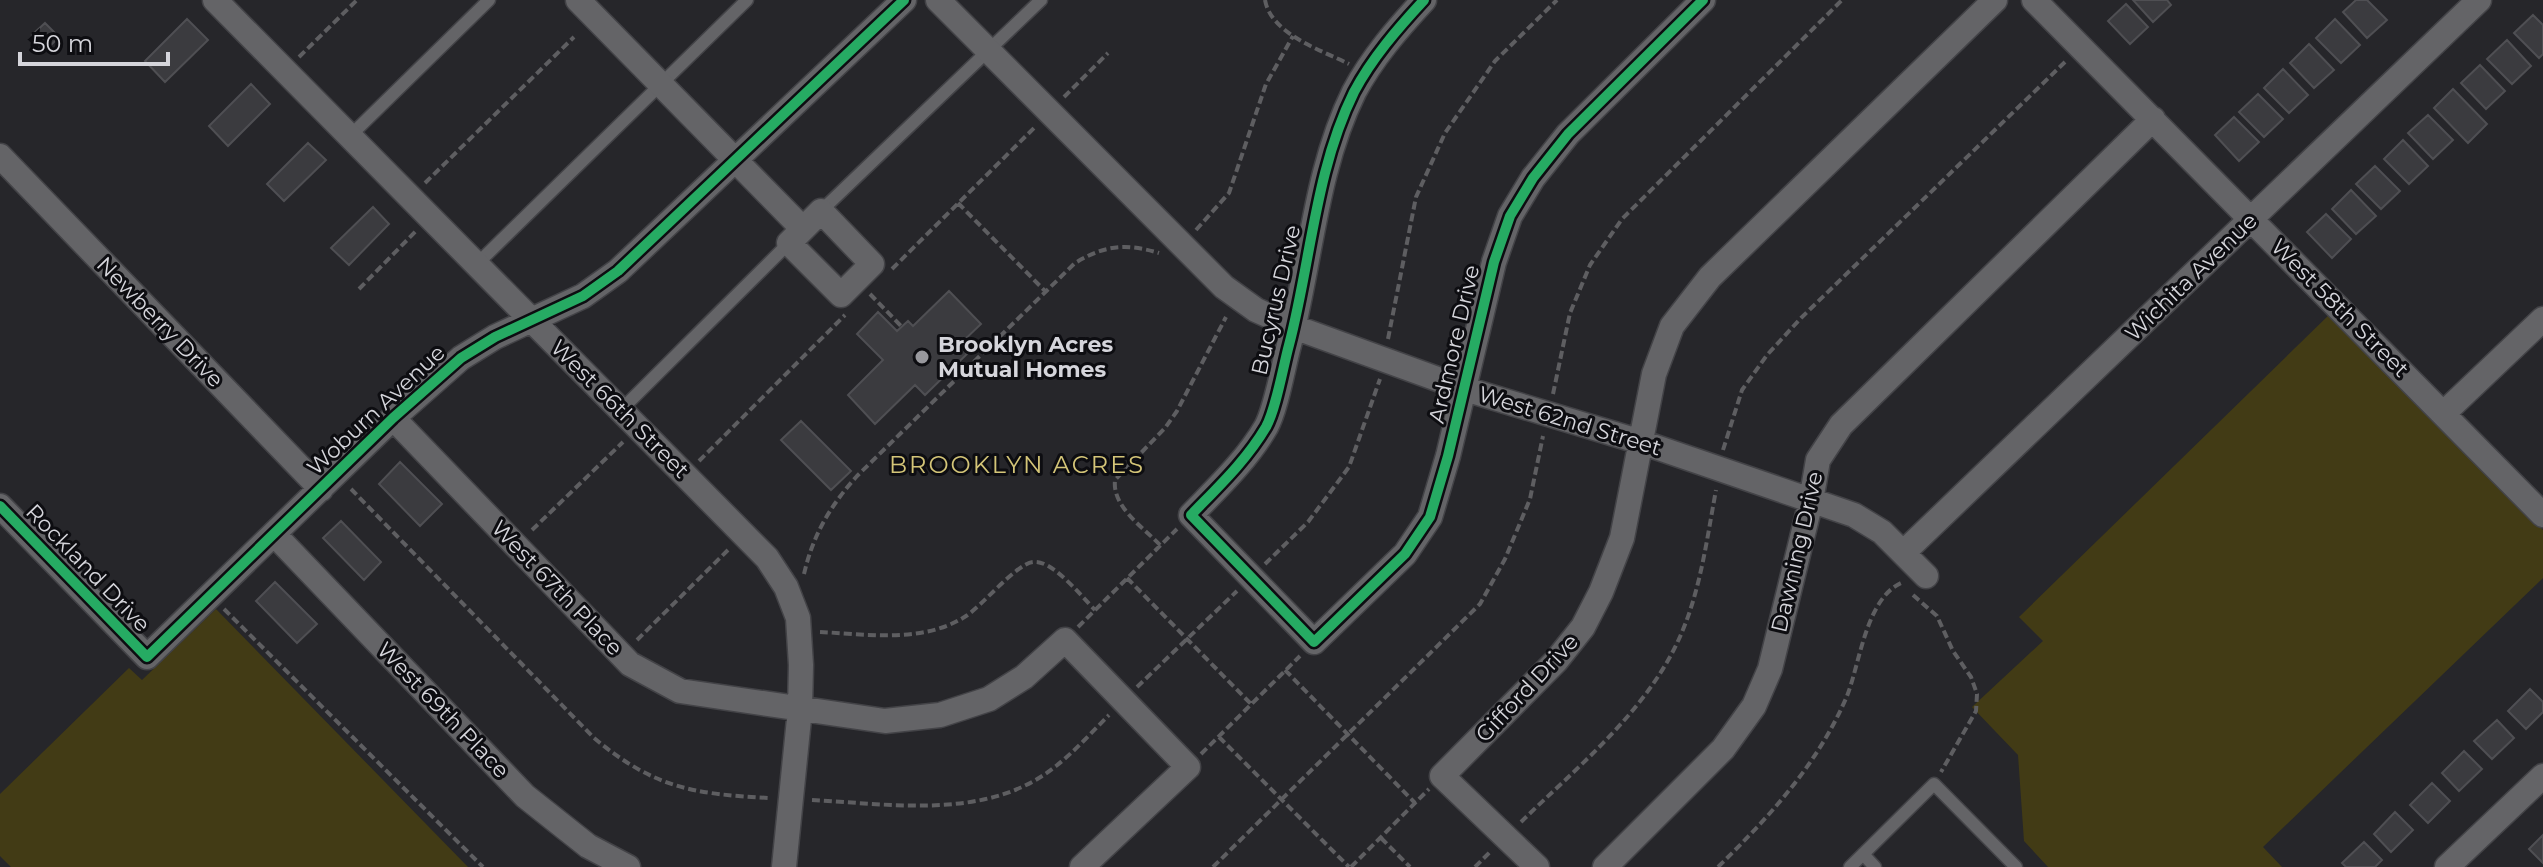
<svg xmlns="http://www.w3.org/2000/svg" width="2543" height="867" font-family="Montserrat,sans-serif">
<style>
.green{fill:#423b15}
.building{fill:#3b3b3f;stroke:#4f4f53;stroke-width:2}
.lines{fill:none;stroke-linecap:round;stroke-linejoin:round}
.service-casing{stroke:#434347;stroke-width:15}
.minor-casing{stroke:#434347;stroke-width:27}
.path{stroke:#5e5e61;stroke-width:4;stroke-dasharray:8 4;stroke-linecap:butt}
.service{stroke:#646467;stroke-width:12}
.minor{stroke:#646467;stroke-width:24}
.cycleway-casing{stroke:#0d0d11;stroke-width:15}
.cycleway{stroke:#26ab63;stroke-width:10}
.poi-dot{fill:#98989d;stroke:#0d0d11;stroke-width:3}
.labels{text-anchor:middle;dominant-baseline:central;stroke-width:6;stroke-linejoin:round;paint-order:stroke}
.street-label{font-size:22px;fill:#d5d5db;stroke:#0d0d11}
.poi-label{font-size:22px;font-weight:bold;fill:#d5d5db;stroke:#0d0d11;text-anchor:start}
.neighbourhood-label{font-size:24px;letter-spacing:2px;fill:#d4c578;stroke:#0d0d11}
</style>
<rect width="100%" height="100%" fill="#26262a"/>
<path class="green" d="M2332,312L2543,530V578L2263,847L2282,867H2048L2024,841L2018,755L1972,707L2043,641L2019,617Z
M216,609L468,867H11L0,856V794L129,668L142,680Z"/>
<path class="building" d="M2133,0H2167L2171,5L2153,22Z
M2356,0H2367L2387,20L2367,38L2343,12Z
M2126,4L2148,27L2130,44L2108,21Z
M2533,15L2543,25V54L2539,58L2514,33Z
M187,19L208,40L165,82L145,61Z
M2335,19L2360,45L2341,63L2316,38Z
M45,23L59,37L46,50L32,35Z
M2507,40L2531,66L2512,84L2487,59Z
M2309,44L2334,70L2314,88L2290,63Z
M2480,65L2505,91L2486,109L2461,83Z
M2283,69L2308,95L2289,113L2264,88Z
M251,84L270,104L228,146L209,126Z
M2453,89L2487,124L2468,143L2434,108Z
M2258,94L2283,119L2264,137L2239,112Z
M2428,115L2453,140L2433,159L2408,133Z
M2234,117L2259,142L2239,161L2215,135Z
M2403,140L2428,166L2409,184L2384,159Z
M308,143L326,160L284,201L267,184Z
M2375,166L2400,191L2381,209L2356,184Z
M2351,190L2376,216L2356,234L2332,209Z
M373,207L389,224L349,265L331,248Z
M2326,214L2351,239L2332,258L2307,232Z
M949,291L981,324L959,345L967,354L925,395L915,385L875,424L848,395L883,360L857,334L878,312L897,331L908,321L913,326Z
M801,421L851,471L831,490L781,440Z
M400,462L442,504L420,526L379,484Z
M341,521L381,562L364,580L323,538Z
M275,582L317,624L297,643L256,601Z
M2530,689L2543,702V712L2526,729L2508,711Z
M2497,720L2514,738L2492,759L2474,741Z
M2464,751L2482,769L2459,791L2442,773Z
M2432,783L2450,801L2428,823L2410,805Z
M2395,812L2413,830L2391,852L2374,834Z
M2543,835V863L2529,849Z
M2364,842L2382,860L2375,867H2346L2342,863Z"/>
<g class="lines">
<defs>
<path id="service" d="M350,136L489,0
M821,211L1041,0
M477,264L747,0
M621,410L789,243
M1863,854L1875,867
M1850,867L1934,784L2016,867"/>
<path id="minor" d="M215,0L767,558L786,587L798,618L801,665L800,709L784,867
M578,0L803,229
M938,0L1224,287L1256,310L1294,327L1465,389L1641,442L1854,515L1882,532L1926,576
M1424,0C1398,28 1372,58 1354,92C1315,171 1311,261 1289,345C1283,367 1276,409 1266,427C1246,461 1217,488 1191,515L1314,642L1405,554L1430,517L1448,456L1494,262L1510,216L1533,178L1568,134L1703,0
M2034,0L2543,515
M0,156L321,489
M821,211L872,264L841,295L789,243Z
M2444,413L2543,319
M393,418L630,664L680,691L885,721L940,715L989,699L1024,677L1065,640L1188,767L1082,867
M0,506L147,657L393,418L461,358L495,337L583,296L618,271L904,0
M274,534L525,796L588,846L628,867
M1903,553L2479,0
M1537,867L1442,776L1556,661L1583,627L1601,592L1622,538L1654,374L1672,326L1710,277L1995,0
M1605,867L1723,749L1754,706L1770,669L1811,501L1818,460L1841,425L2153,119
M2447,867L2543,776"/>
</defs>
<use href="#service" class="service-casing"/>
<use href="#minor" class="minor-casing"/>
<path class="path" d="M1265,0C1271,34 1321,50 1349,64
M299,57L357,0
M1064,97L1108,53
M425,183L574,37
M958,203L1046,292
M1196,230L1229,193L1266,84L1293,36
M892,269L1036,126
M359,289L416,231
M870,294L902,327
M1388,339L1416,197L1445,133L1495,61L1557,0
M1553,394L1570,313L1590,265L1622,219L1842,0
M1723,450L1742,390L1767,355L1801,318L2065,62
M699,461L845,315
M351,489L594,738C654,788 693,794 769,798
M532,530L623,442
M1160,545C1143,527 1112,507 1115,480L1165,428L1177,411L1226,317
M1265,564L1308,522L1349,467L1380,379
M804,574C813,535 830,506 857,476L1075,263C1105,245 1126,243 1159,253
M1127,578L1251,704
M1913,595L1937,616L1953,651L1971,677L1977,694L1976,711L1941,772
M224,609L483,867
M1078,627L1177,529
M820,632C867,634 923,644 966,616C983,605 1016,564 1033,562C1052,559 1082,597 1095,610
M637,640L729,549
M1285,670L1415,803
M1137,687L1237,591
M1219,737L1349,867
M1201,754L1300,656
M812,800C893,804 988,821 1056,766C1075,751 1092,732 1109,715
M1521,822C1578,766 1650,709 1682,632C1701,587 1707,538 1716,490
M1381,838L1410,867
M1213,867L1480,604L1505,559L1530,499L1543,436
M1351,867L1429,789
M1475,867L1492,850
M1718,867C1770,816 1818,764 1847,696C1860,663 1866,599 1901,583"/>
<use href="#service" class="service"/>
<use href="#minor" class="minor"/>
<defs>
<path id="cycleway" d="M1424,0C1398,28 1372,58 1354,92C1315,171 1311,261 1289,345C1283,367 1276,409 1266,427C1246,461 1217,488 1191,515L1314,642L1405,554L1430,517L1448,456L1494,262L1510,216L1533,178L1568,134L1703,0
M0,506L147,657L393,418L461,358L495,337L583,296L618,271L904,0"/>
</defs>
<use href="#cycleway" class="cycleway-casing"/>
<use href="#cycleway" class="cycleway"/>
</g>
<circle class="poi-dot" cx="922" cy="357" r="8"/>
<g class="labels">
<g class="street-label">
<text transform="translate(2191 277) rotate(-44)">Wichita Avenue</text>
<text transform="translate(1276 300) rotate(-77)">Bucyrus Drive</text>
<text transform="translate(2340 308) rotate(45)">West 58th Street</text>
<text transform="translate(160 322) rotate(46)">Newberry Drive</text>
<text transform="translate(1454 344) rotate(-77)">Ardmore Drive</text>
<text transform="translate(620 409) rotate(45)">West 66th Street</text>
<text transform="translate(376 410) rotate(-43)">Woburn Avenue</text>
<text transform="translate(1570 421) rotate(17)">West 62nd Street</text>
<text transform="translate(1797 552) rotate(-77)">Dawning Drive</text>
<text transform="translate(88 568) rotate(46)">Rockland Drive</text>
<text transform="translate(557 588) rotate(46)">West 67th Place</text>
<text transform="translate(1527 688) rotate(-47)">Gifford Drive</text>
<text transform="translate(443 710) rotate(46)">West 69th Place</text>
</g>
<g class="poi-label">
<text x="938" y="344">Brooklyn Acres<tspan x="938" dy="25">Mutual Homes</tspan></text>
</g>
<g class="neighbourhood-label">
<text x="1017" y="464">BROOKLYN ACRES</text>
</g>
</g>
<path d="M20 52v12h148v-12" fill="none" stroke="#d5d5db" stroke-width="4"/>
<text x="32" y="52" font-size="24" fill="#d5d5db" stroke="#0d0d11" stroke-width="6" paint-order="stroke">50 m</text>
</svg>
